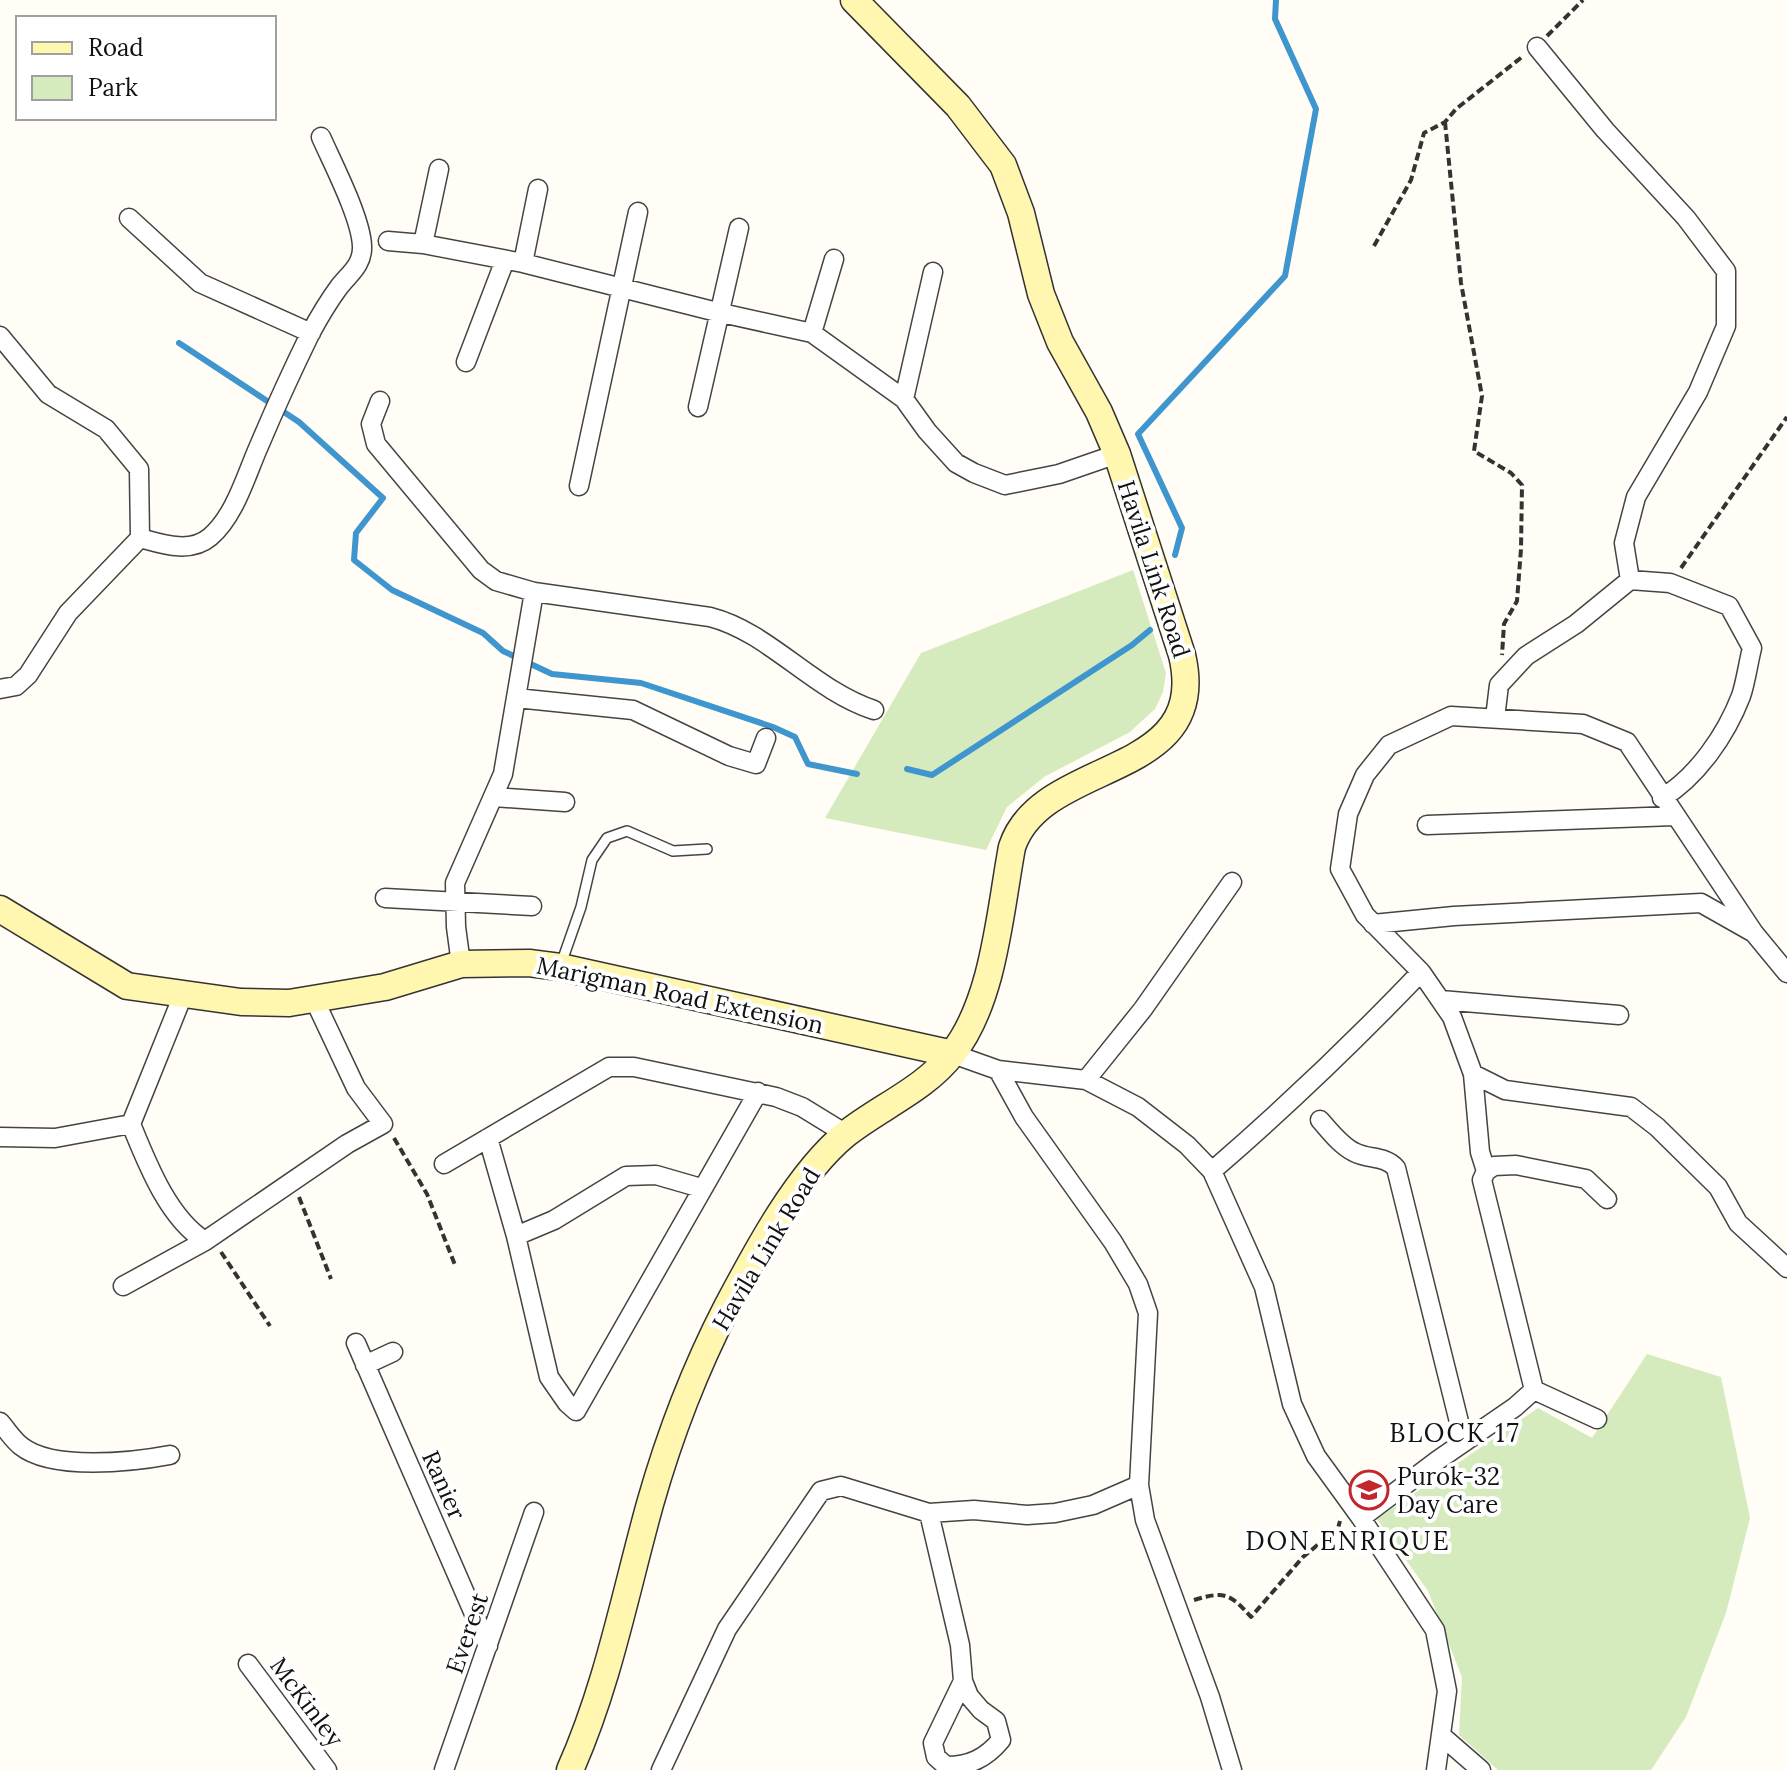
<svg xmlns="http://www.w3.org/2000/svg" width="1787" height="1770" font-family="Lora,serif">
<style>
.green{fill:#d5ebbd}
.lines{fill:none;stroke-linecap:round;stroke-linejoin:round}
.stream{stroke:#3f96cf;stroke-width:6}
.lane-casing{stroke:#444;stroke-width:12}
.street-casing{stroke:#444;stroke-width:21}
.secondary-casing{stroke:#333;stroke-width:29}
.path{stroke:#333;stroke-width:4;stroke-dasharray:8 4;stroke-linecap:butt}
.lane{stroke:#fff;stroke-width:9}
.street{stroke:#fff;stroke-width:18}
.secondary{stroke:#fff6b0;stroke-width:26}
.labels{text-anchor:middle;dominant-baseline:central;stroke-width:8;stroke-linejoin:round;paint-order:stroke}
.street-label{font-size:24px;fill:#111;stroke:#fff}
.poi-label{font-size:24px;fill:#111;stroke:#fff;text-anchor:start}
.neighbourhood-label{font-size:26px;letter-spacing:2px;fill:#111;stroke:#fff}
</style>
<rect width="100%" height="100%" fill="#fffdf5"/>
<path class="green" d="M1133,570L1166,673L1163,692L1155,709L1130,732L1044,777L1007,807L986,850L825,818L921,653Z
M1647,1354L1721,1377L1750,1518L1726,1613L1686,1717L1651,1770H1498L1459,1735L1462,1677L1428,1591L1377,1519L1538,1408L1592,1438Z"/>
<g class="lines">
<path class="stream" d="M179,343L299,422L383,498L356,533L354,560L392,590L483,633L503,651L552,674L641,683L773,727L795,737L808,764L857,774
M1175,555L1182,528L1138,434L1285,276L1316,109L1275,19L1276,0
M907,769L932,775L1132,645L1150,630"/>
<defs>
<path id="lane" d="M561,964L581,907L592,860L607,838L627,831L673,851L707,849"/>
<path id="street" d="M1537,47L1605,130L1686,218L1726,271V326L1698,392L1636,497L1624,543L1630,580L1670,583L1729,606L1752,648C1748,664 1746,681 1741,696C1726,735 1697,777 1662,798
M129,218L200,283L311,333
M388,241L423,244L523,263L717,312L812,333L904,399L927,431L956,463L974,473L1005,485L1059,474L1117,454
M423,244L439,169
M523,263L538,189
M812,333L834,259
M0,336L48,394L106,429L139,469L140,538L68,613L28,675L16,686L0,689
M466,362L505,260
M904,399L933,272
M380,401L371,424L376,444L481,570L496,581L534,592L710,617C769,632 813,690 874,710
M698,407L739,228
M579,486L638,212
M140,538C162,544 190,554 210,537C235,516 246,475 259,446C275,408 292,371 310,334C318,319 328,302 339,287C349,274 363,265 362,246C361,218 333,164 321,137
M516,698L633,710L729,756L756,764L766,738
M1495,718L1499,685L1526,656L1576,624L1630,580
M494,797L565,802
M1427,825L1674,816
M385,898L532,906
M1373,924L1454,916L1701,903L1754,933L1787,973
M461,964L456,927L455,883L503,774L534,592
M1421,972L1452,1017L1473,1074L1505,1090L1631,1107L1657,1127L1718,1187L1738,1223L1787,1268
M183,995L131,1124C147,1163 168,1218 205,1241
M1441,1000L1619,1015
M953,1054L998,1070L1086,1080L1138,1107L1187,1145L1212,1171L1264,1287L1292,1404L1316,1456L1361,1518L1435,1630L1447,1691L1436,1770
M998,1070L1024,1117L1113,1242L1138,1284L1148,1313L1139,1485L1145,1520L1210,1697L1232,1770
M1473,1074L1480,1152L1486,1171
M1086,1080L1143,1009L1232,882
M1320,1120C1330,1131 1340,1145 1354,1152C1369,1160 1384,1155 1396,1168L1464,1442
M0,1137L55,1138L131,1124
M488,1138L516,1236L549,1377L567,1403L576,1411L758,1092
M444,1164L609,1067H634L776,1097L802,1107L846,1134
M1212,1171C1285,1108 1354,1042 1421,972L1365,915L1340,869L1348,814L1365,775L1389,745L1451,716L1583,724L1627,742L1754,933
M516,1236L554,1220L626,1176L656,1175L701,1188
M123,1286L205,1241L347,1144L383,1124L356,1088L314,999
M356,1343L488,1646
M365,1365L393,1352
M1534,1390L1482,1180L1486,1171L1494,1166L1516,1165L1586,1179L1607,1199
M0,1422C7,1430 13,1440 21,1446C52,1471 133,1462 170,1455
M929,1513L960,1645L963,1681L933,1743L936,1757L946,1766C970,1766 986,1758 1001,1740L996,1721L981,1710L969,1696L963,1681
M1361,1518L1438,1460L1515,1407L1534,1390L1597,1419
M248,1664L327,1770
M1443,1737L1481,1770
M444,1770L534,1512
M661,1770L727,1629L821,1491L841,1486L929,1513L974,1510L1027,1515L1055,1513L1093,1505L1139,1485"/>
<path id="secondary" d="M0,909L127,986L241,1002L289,1003L385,987L461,964L529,963L560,967L953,1054
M570,1770C608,1685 625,1594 650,1504C669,1437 695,1369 727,1307C756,1252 798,1173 846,1134C880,1107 925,1089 952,1054C994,1002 1000,911 1012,847C1042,756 1212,782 1182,655L1117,454L1099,412L1060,342L1041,294L1021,213L1003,165L958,106L854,0"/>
</defs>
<use href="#lane" class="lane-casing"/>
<use href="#street" class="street-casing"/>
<use href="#secondary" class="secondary-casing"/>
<path class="path" d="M1547,36L1583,0
M1445,122L1461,283L1482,396L1474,451L1511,473L1522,485L1521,549L1517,601L1504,624L1502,655
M1374,246L1411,180L1424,133L1445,122L1456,109L1522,57
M1681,568L1787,417
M394,1138L427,1194L455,1265
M299,1197L331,1279
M221,1252L270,1326
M1194,1600C1224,1591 1230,1593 1251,1617L1303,1557L1338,1528L1340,1521"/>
<use href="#lane" class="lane"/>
<use href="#street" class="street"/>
<use href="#secondary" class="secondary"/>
</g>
<defs>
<symbol id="school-ring" viewBox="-11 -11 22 22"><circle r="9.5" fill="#fff" stroke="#c4262e" stroke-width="1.5"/><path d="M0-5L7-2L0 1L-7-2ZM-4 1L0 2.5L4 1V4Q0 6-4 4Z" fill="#c4262e"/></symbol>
</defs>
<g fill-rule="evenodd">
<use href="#school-ring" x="1347" y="1468" width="44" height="44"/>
</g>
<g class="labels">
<g class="street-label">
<text transform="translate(1154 569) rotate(72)">Havila Link Road</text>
<text transform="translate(680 995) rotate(12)">Marigman Road Extension</text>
<text transform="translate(766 1249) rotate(-59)">Havila Link Road</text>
<text transform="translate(444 1485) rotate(66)">Ranier</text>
<text transform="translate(467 1633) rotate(-71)">Everest</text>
<text transform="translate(307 1702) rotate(53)">McKinley</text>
</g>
<g class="poi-label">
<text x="1397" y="1476">Purok-32<tspan x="1397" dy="28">Day Care</tspan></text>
</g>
<g class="neighbourhood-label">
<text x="1455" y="1432">BLOCK 17</text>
<text x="1348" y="1540">DON ENRIQUE</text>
</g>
</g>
<rect x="16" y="16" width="260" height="104" fill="#ffffff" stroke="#a0a0a0" stroke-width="2"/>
<rect x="32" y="42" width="40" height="12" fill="#fff6b0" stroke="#a0a0a0" stroke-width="2"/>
<text x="88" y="56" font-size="24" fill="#111111">Road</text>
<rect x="32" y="76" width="40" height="24" fill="#d5ebbd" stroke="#a0a0a0" stroke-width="2"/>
<text x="88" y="96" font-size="24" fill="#111111">Park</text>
</svg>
